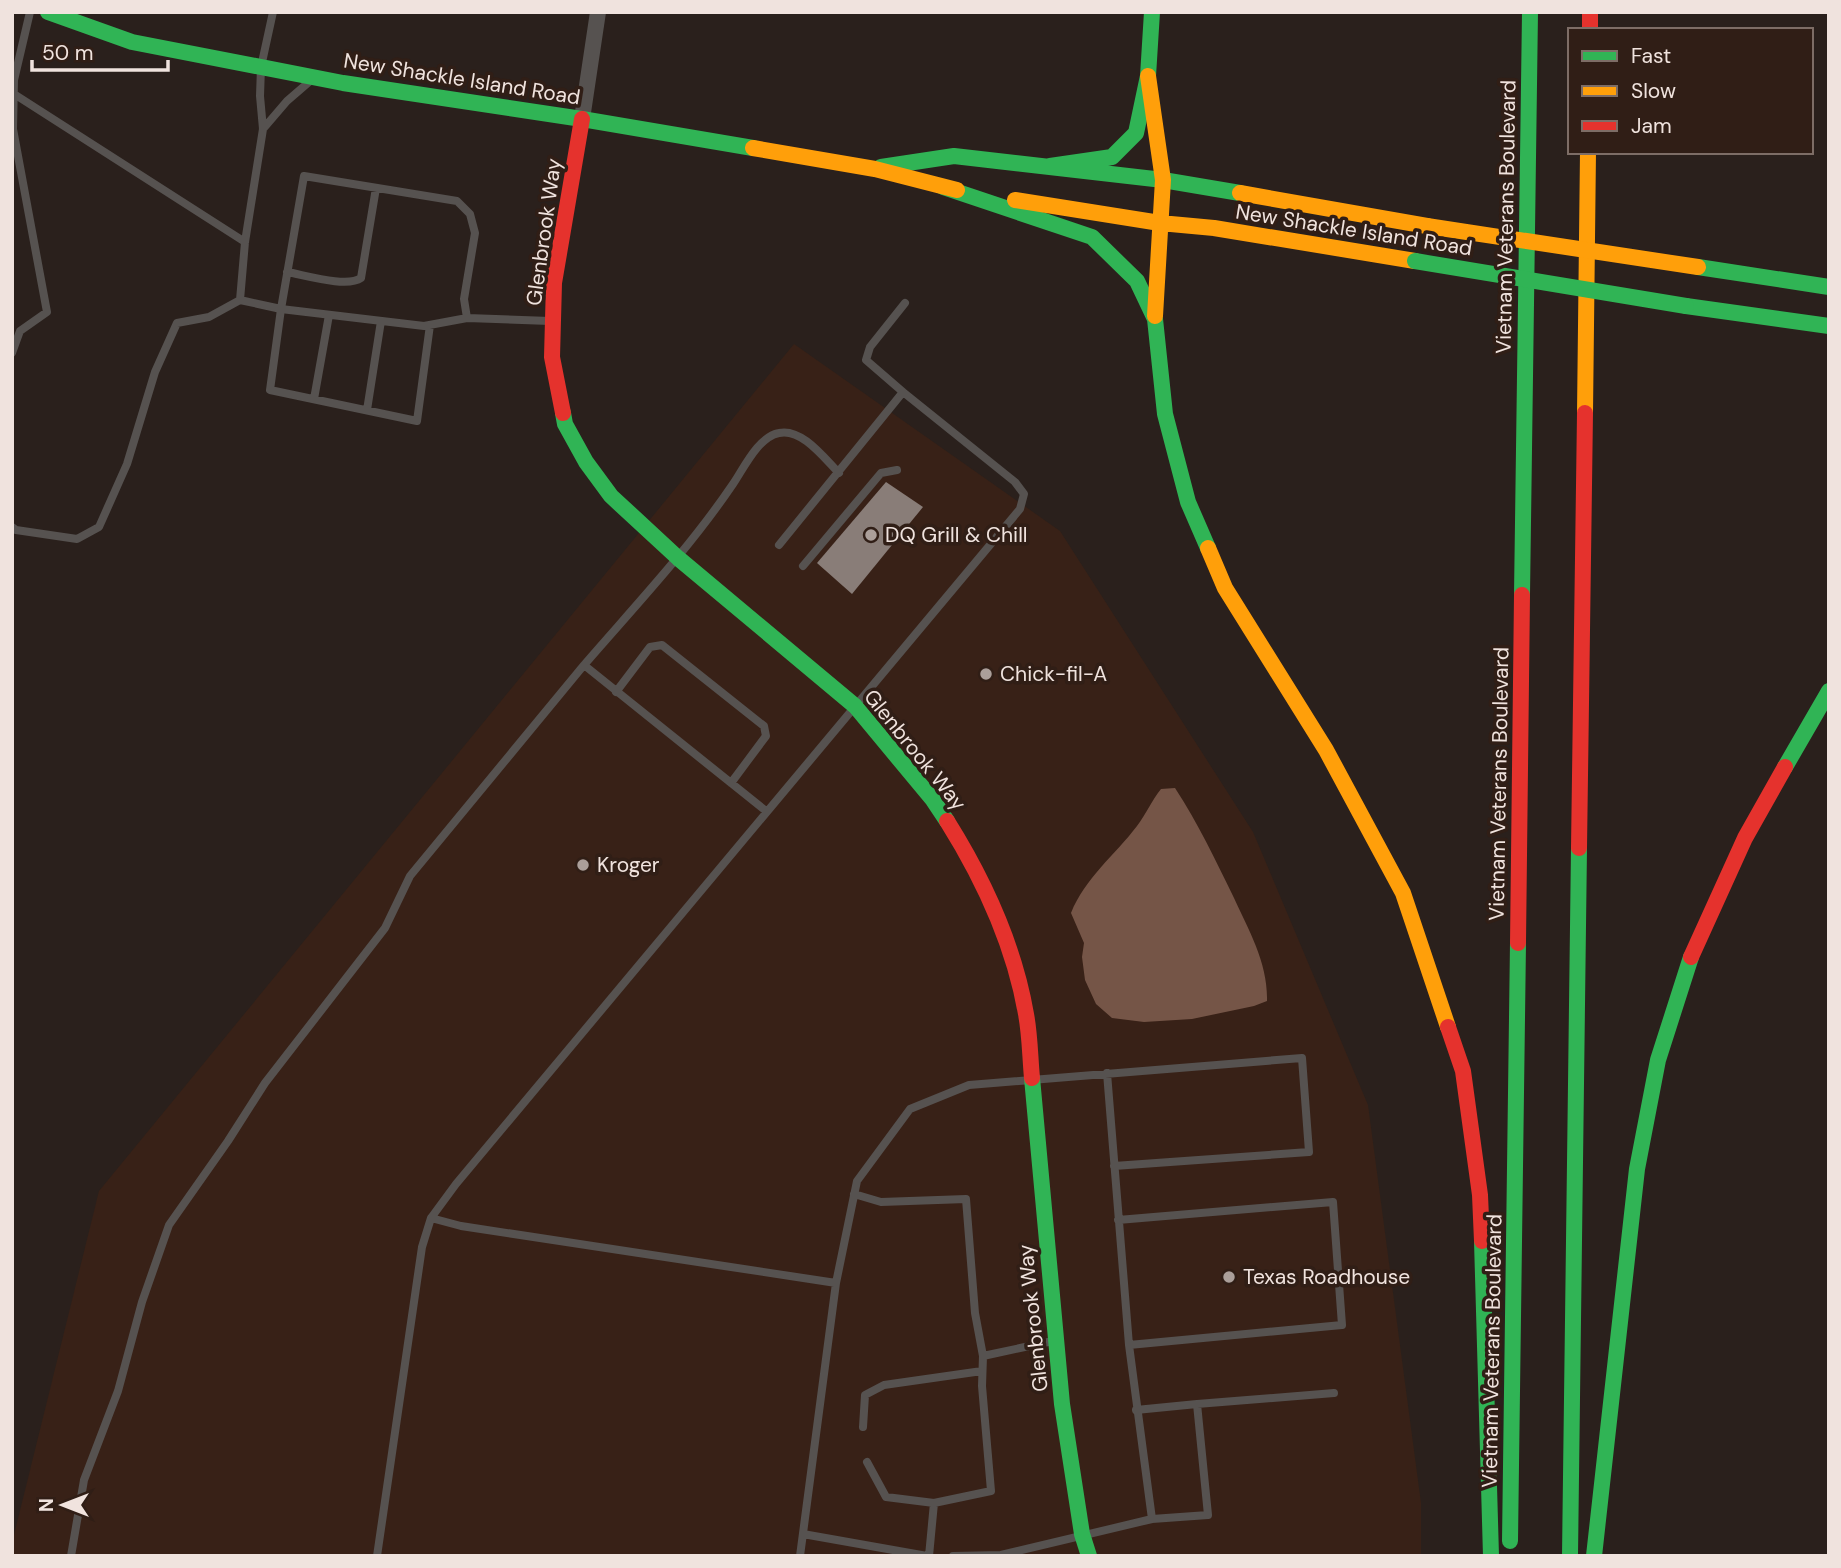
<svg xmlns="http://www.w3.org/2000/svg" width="1841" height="1568" font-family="'DM Sans',sans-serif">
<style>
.built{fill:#382117}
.water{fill:#755547}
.building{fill:#897d78}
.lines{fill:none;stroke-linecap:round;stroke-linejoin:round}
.lane{stroke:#565250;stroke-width:8}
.street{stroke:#565250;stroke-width:16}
.fast{stroke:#30b455;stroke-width:16}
.slow{stroke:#ff9f0a;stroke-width:16}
.jam{stroke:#e5322d;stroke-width:16}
.fast-bridge{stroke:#30b455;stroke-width:16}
.slow-bridge{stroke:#ff9f0a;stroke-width:16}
.poi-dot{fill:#ab9f9a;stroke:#301e16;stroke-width:2.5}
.labels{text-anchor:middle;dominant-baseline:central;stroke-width:7;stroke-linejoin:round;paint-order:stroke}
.street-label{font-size:21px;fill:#f0e3de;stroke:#301e16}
.poi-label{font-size:21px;fill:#f0e3de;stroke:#301e16;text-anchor:start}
</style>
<rect width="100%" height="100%" fill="#2a201c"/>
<path class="built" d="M794,344L1060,531L1253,832L1368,1105L1421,1503V1556H12V1543L99,1191Z"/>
<path class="water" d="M1175,788C1198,823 1216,861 1234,898C1249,931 1268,963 1267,1001L1254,1006L1192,1019L1144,1022L1112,1018L1096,1004L1085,980L1082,957L1084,943L1071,913C1085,878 1115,855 1137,826C1146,814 1152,800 1161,789Z"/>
<path class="building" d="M886,482L923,507L852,594L817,563Z"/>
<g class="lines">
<path class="lane" d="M14,94L245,242
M263,129L287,101L309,82
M287,272C305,275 347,288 361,278L376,188
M240,300L281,309L270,390L417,421L430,325
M467,318L464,299L475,233L470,214L457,201L304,176L281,309L424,326L467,318L550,321
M12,353L20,331L47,312L13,129L14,80L30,12
M314,399L329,315
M367,410L381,321
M12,527L16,530L77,539L99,527L127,464L155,372L177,323L209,317L240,300L245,242L263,129L260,96L261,67L273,12
M779,545L903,392L866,360L870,347L905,303
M803,566L881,473L897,470
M616,692L650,647L662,645L764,726L766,736L731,783
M766,811L584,665C635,606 689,549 733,484C744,468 758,437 779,433C802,428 824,458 839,473
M1107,1073L1129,1345L1342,1325L1333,1202L1118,1220
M854,1194L881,1202L966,1199L975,1313L983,1356
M431,1218L461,1226L836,1283
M1136,1410L1197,1404
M863,1427L865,1395L884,1385L982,1371
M867,1462L886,1497L934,1503
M1152,1519L1208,1515L1197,1404L1334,1393
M803,1534L927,1556
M71,1556L84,1480L118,1391L142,1302L169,1225L228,1141L265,1083L385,928L410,876L584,665
M377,1556L422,1247L431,1218L456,1184L1020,509L1024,494L1015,482L903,392
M800,1556L836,1283L857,1181L910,1109L969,1085L1302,1058L1309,1152L1114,1166
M929,1556L934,1503L991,1491L982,1386L983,1356L1053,1341
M953,1556L1001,1555L1152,1519L1129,1345"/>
<path class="street" d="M582,119L598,12"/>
<path class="fast" d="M48,12L132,42L343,83L582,119L753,148
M1050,166L1112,157L1136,133L1148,76L1152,12
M881,167L954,156L1163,180L1240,193
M943,187L1092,237L1137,281L1155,319L1165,414L1188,502L1208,548
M1698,267L1829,287
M1686,306L1829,326
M563,413L565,424L586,462L611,496L678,558L855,706L933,800L947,821
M1522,595L1530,12
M1785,767L1829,691
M1032,1078L1062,1404L1082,1534L1089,1556
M1482,1241L1491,1556
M1510,1541L1518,943
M1570,1556L1579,848
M1594,1556L1637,1169L1658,1060L1691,957"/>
<path class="slow" d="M1148,76L1163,180L1155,316
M753,148L875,169L957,190
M1240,193L1427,226
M1015,200L1160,223L1214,228L1415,261
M1585,413L1588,152
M1208,548L1225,588L1326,750L1403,893L1448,1027"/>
<path class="jam" d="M1590,12V30
M563,413L552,357L554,283L582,119
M947,821C984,880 1014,945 1026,1014C1030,1035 1030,1057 1032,1078
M1579,848L1585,413
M1518,943L1522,595
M1691,957L1745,838L1785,767
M1448,1027L1463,1071L1480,1195L1482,1241"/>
<path class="fast-bridge" d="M1415,261L1686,306"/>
<path class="slow-bridge" d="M1427,226L1698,267"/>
</g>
<g class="poi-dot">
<circle cx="871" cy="535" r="7"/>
<circle cx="986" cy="674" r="7"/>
<circle cx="583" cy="865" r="7"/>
<circle cx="1229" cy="1277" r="7"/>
</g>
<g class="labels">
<g class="street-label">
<text transform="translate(462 79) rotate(9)">New Shackle Island Road</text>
<text transform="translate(1506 217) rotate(-89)">Vietnam Veterans Boulevard</text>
<text transform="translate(1354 230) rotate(9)">New Shackle Island Road</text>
<text transform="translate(544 232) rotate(-82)">Glenbrook Way</text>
<text transform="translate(915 750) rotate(51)">Glenbrook Way</text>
<text transform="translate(1499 784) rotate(-89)">Vietnam Veterans Boulevard</text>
<text transform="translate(1033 1318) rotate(-96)">Glenbrook Way</text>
<text transform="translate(1492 1351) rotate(-89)">Vietnam Veterans Boulevard</text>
</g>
<g class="poi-label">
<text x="885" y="535">DQ Grill &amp; Chill</text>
<text x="1000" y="674">Chick-fil-A</text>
<text x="597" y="865">Kroger</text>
<text x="1243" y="1277">Texas Roadhouse</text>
</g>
</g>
<rect width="1841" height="1568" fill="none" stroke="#f0e3de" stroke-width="28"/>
<rect x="1568" y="28" width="245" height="126" fill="#301e16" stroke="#7d6d66" stroke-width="2"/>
<rect x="1582" y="51" width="35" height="10" fill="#30b455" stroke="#7d6d66" stroke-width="2"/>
<text x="1631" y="63" font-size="21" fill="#f0e3de">Fast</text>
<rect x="1582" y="86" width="35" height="10" fill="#ff9f0a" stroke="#7d6d66" stroke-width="2"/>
<text x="1631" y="98" font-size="21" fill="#f0e3de">Slow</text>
<rect x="1582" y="121" width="35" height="10" fill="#e5322d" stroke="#7d6d66" stroke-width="2"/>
<text x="1631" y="133" font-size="21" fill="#f0e3de">Jam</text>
<g transform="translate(63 1505) rotate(270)" stroke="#301e16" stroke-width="5" paint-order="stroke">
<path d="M0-5L12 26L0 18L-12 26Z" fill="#f0e3de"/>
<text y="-10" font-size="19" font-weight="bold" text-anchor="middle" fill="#f0e3de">N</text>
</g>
<path d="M32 60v10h136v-10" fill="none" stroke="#f0e3de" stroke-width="3.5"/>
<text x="42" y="60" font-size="21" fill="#f0e3de" stroke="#301e16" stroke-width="5" paint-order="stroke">50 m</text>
</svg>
